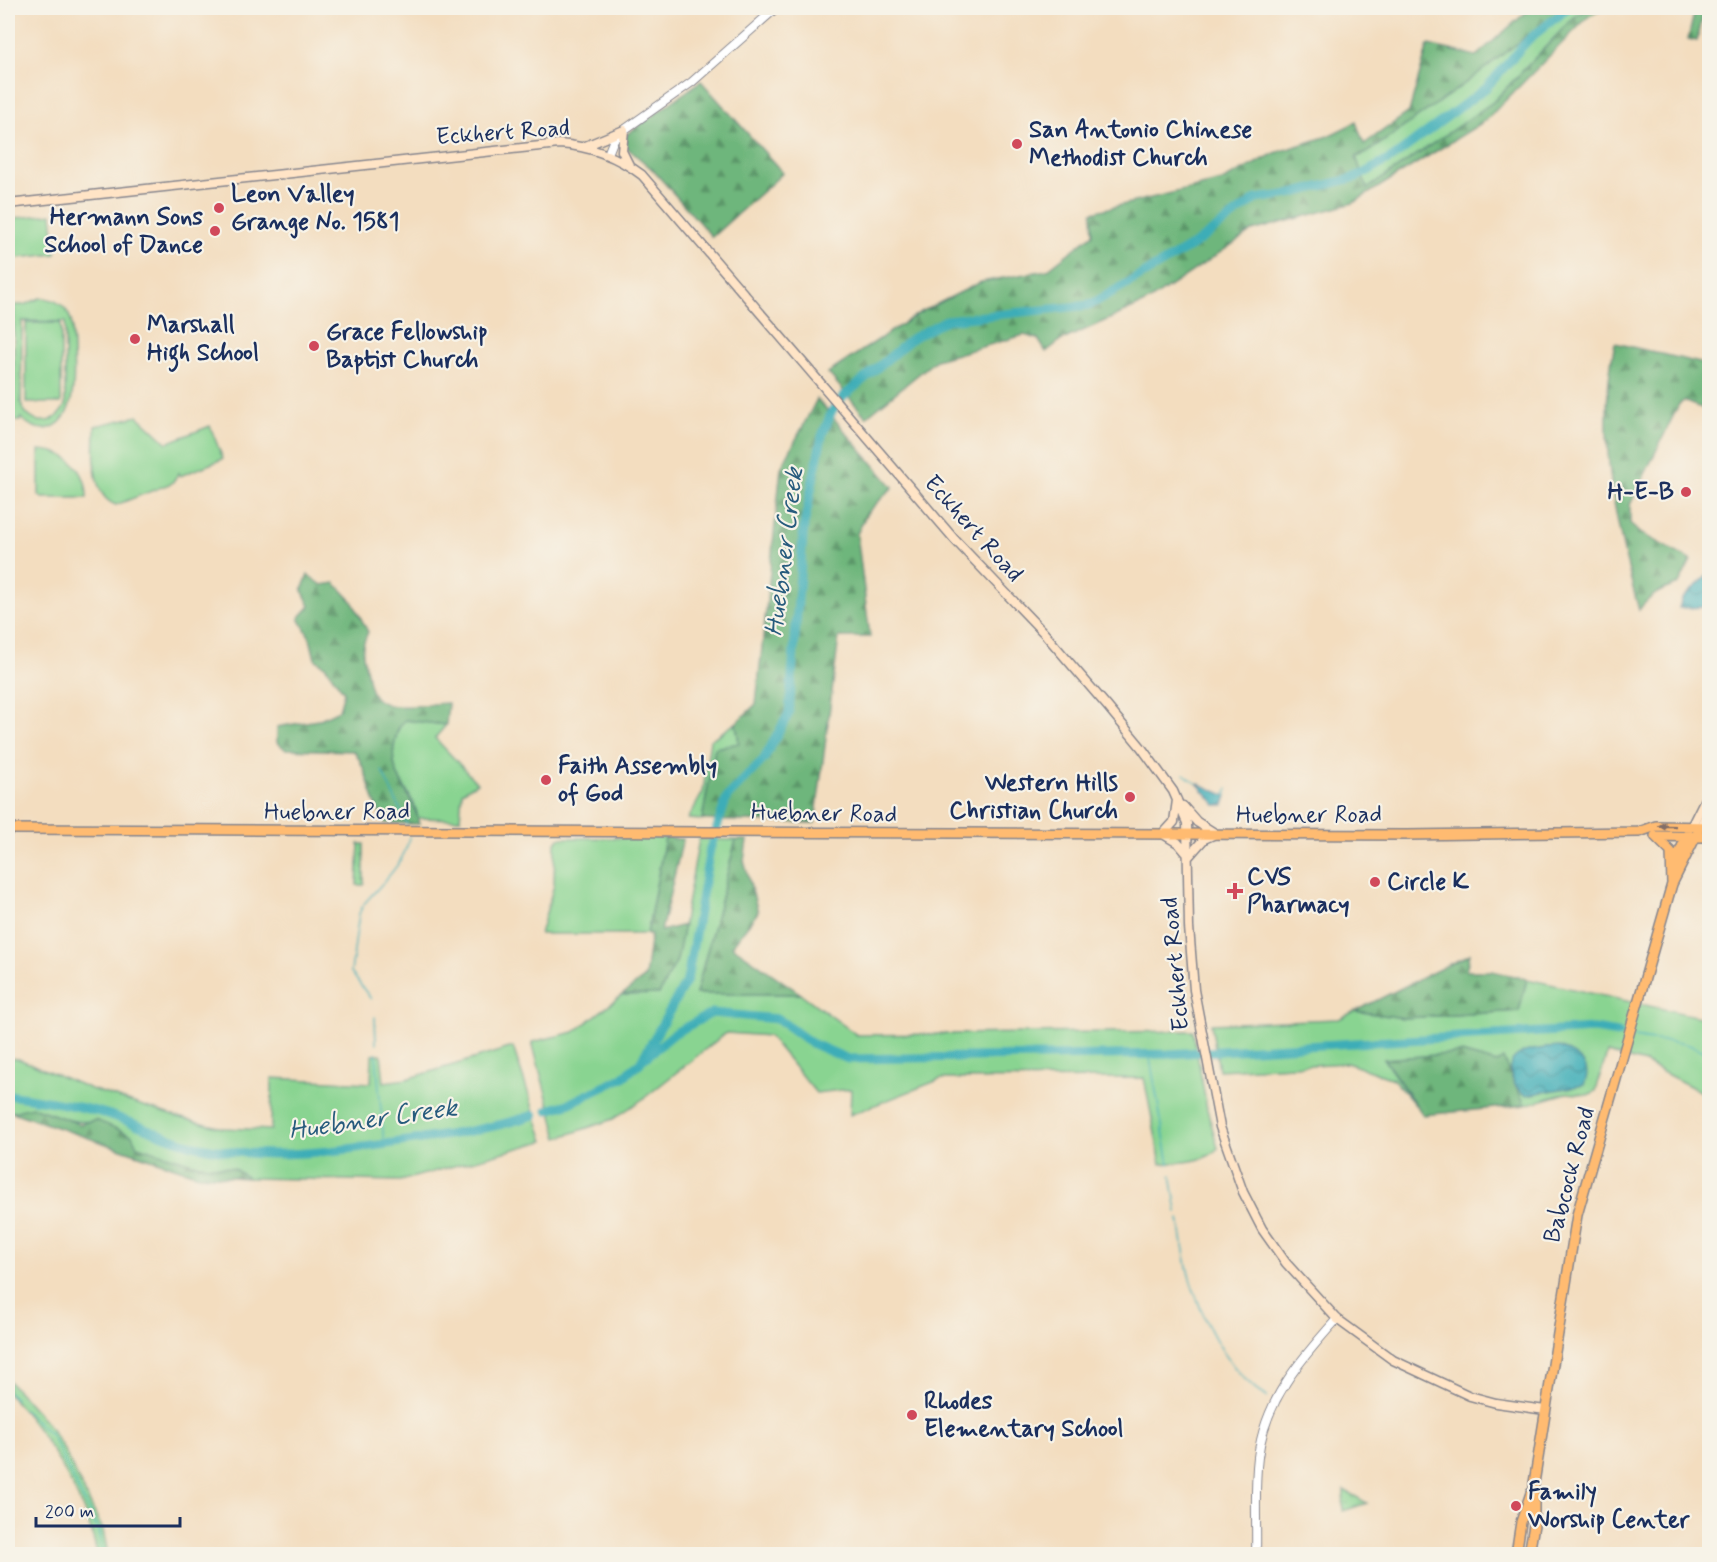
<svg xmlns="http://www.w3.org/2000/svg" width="1717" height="1562" font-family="Mynerve,sans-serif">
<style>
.grass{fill:#89d491;stroke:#528278;stroke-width:1.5;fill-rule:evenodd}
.forest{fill:url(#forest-firs);stroke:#44726c;stroke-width:1.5}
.park{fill:url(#park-dots);stroke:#528278;stroke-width:1.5}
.water{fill:url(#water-waves);stroke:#2c6e8a;stroke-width:1.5}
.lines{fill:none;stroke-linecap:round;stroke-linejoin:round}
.stream{stroke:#3cadb7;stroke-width:1.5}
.river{stroke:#3cadb7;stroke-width:9}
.tertiary-casing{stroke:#87868e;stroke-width:10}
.secondary-casing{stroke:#87868e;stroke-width:11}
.primary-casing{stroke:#87868e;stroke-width:12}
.tertiary{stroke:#fff;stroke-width:8}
.secondary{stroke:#ffe4c6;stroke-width:8}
.primary{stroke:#ffbb71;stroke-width:9}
.oneway{fill:#826e67}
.poi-dot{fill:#d1495b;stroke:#f7f3e8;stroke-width:2}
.labels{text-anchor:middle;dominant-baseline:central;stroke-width:4.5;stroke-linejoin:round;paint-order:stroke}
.poi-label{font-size:24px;font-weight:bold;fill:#1b2f5e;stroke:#f7f3e8;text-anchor:start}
.street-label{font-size:24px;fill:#1b2f5e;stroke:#f7f3e8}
.water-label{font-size:26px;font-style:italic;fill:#275b7d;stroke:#f7f3e8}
</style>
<defs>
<pattern id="forest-firs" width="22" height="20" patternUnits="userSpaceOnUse" patternTransform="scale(1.5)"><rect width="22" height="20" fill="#6eb67b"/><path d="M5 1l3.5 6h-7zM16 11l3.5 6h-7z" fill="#5a9468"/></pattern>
<pattern id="park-dots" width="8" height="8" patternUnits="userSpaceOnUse" patternTransform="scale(1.5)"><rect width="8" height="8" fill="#89d491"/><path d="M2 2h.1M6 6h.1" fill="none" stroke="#76b67f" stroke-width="1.8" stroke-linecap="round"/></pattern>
<pattern id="water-waves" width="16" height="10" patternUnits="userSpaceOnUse" patternTransform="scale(1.5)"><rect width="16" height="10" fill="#3cadb7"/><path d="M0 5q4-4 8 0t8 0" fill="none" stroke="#328d98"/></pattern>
</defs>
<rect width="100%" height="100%" fill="#f7f3e8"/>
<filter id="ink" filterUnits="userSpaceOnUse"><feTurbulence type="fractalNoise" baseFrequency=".0167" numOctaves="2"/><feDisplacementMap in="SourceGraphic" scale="12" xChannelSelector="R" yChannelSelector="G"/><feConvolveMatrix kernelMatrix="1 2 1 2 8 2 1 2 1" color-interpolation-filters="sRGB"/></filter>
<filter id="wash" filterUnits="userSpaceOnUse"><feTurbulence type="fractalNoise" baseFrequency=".008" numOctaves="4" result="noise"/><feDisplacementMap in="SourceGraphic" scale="24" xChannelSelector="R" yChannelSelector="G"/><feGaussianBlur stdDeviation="1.35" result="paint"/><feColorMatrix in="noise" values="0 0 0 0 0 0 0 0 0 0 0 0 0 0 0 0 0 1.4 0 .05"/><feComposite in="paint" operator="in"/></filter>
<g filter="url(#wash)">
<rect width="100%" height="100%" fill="#f3ddbf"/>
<path class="grass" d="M1563,8H1591L1575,16L1493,102L1367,189L1356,157L1367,153L1467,82Z
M52,214L56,254L8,259V219Z
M40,298C57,298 70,308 72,326C72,353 83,418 50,428C39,431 29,426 21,418L20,421H14V305H24ZM22,321L65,322V405C55,428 28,426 21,403Z
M26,323H61V403H26Z
M138,416L167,443L210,426L223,459L180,476L179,473L172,483L116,505C89,496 95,450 95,426Z
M39,450C68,451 87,469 87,498H42L39,495Z
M405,720L446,725L435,738L477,783L462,792L460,819L418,818C413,788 386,776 395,742C397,733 398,727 405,720Z
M736,723L739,743L715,749L702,820L688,819L703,792L710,740Z
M559,838H665L647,934H540L554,885L555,844Z
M699,839L736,840L696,994H801L857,1035L1193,1031L1207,1109L1218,1148C1207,1163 1178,1162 1161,1164L1144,1078L941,1079L850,1115L851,1089L816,1093L769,1036L726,1033L643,1099L613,1119L558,1138L532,1042L574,1032L622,995L659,994L677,960Z
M1527,979L1709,1019V1045H1705L1709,1060V1096L1645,1063L1607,1053L1596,1091L1588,1095L1567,1093L1525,1105L1503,1059L1497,1063L1461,1053L1384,1060L1416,1106L1393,1079L1347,1063L1219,1070L1211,1024L1339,1019L1355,1011L1404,1018L1519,1011Z
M513,1047L544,1141L400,1181L248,1178L233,1168L199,1165L137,1146L96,1120C59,1129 47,1097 8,1114V1058L19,1059L91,1089L177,1117L223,1128L271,1130L272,1078L371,1083L372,1055L381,1054L384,1082L407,1079Z
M8,1380L46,1422L62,1446L103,1530L108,1554H97C87,1501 46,1433 8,1394Z"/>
<path class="forest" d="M1531,8H1563L1467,82L1367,153L1356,157L1367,189L1493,102L1575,16L1591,8H1606L1589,16L1485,121L1438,150L1353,203L1252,231L1147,302L1060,341L1046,352L1038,339L1024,335L936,360L866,417L828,373L919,313L981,282L1047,270L1093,234L1092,212L1222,181L1275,153L1328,136L1356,122L1364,144L1409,112L1428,45L1476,56Z
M1684,8H1705L1697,41L1688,39L1694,14Z
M701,81L783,173L712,237L652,169L626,147V135Z
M1615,343L1709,365V419L1702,408L1684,401L1679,404L1630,505V523L1638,532L1691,560L1679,584C1661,590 1650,595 1639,610C1615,524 1595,432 1615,343Z
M817,399L893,487L867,513L857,534L870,637H839L815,823L702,820L715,748L739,743L736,723L756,704L781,468Z
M308,575L322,585L335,583L352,601L368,632C360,649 362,653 367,672C368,678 369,688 373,694C385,715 427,703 448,703L446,725L405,720C398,726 397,732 395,741C386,776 414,792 419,824L385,823C370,801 370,773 354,751L285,749L277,742V727L318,720L339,710L344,692L326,667L315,659L310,638L299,618L310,606L302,590Z
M665,838L683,839L661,931L684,925L677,960L659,994L622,995L645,977L651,934H647Z
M736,840H747L744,861L758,912L732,946L801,994H696Z
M1470,954L1466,971H1492L1527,979L1519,1011L1404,1018L1355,1011Z
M1461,1053L1497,1063L1503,1059L1525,1105L1423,1115L1384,1059Z
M32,1107L80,1124L96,1120L132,1135L137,1146L199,1165L233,1168L248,1178L198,1175L12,1112Z"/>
<path class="park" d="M359,844H364V885H357Z
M1344,1490L1367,1503L1343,1511Z"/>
<path class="water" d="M1709,574V607L1679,608L1682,599Z
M1197,783L1227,796L1224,805H1216Z
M1559,1047C1576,1055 1594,1064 1584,1085L1526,1095C1518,1090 1515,1086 1512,1077C1501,1049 1542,1048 1559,1047Z"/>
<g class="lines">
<path class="stream" d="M382,771L407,824
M1184,774L1196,783
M1226,796L1228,788
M371,999L351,972L359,914L363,905C379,886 406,863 409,837
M375,1017L376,1044
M1618,1033L1623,1034
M1631,1036C1659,1044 1687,1037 1710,1056
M1149,1053L1169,1164
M376,1054L384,1144
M1171,1175L1177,1212
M1179,1219C1183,1241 1185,1267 1193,1288C1207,1329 1230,1373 1267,1397
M8,1392L15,1399
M23,1409L52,1436L98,1530L103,1554"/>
<path class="river" d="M645,1058L675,1033L712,1013L778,1019L811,1043L848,1059L1168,1054L1594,1029L1618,1033
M8,1095C42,1100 77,1105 110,1115C139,1124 167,1139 196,1146C264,1161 333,1152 400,1142C445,1136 491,1129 534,1115
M548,1110L568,1104L622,1078L640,1063L687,980L710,849L727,797L764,759L789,713L804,525L822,436L832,411L843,397L911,339L946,320L1090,305L1195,244L1256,199L1291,194L1357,177L1392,158L1486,88L1529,39L1568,8"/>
</g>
</g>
<g filter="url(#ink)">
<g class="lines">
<defs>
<path id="tertiary" d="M608,154L614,139L624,130L692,82L776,8
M1256,1554C1257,1523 1254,1489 1258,1457C1265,1400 1300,1360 1337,1319"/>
<path id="secondary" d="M624,130L622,151L629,165
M583,147L624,130
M8,204L559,144C590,146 617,156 642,175L955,540L1044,633L1107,706L1141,747L1173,791L1187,823L1189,927L1194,990L1220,1127L1243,1192L1262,1229L1286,1263L1337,1319L1393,1360L1470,1396L1496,1403L1545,1410
M1177,800L1174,822L1163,834L1178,843L1189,856L1204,839L1213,835
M1183,806L1197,822L1216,834
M1691,827L1710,789
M1700,827L1710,807"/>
<path id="primary" d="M8,829L1407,835L1639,832L1656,826L1710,827
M1656,836L1710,837
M1674,865L1688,833
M1672,884L1698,832
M1516,1554L1521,1522L1531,1493
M1529,1554L1534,1525V1483L1577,1215L1672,884L1671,852L1655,836"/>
</defs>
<use href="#tertiary" class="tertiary-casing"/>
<use href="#secondary" class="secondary-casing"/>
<use href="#primary" class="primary-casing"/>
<use href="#tertiary" class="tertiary"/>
<use href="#secondary" class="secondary"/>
<use href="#primary" class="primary"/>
</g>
<defs><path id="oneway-solid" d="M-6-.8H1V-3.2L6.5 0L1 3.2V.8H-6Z" transform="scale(1.5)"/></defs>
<use class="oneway" href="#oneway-solid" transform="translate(1667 826) rotate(-179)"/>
</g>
<g class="poi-dot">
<circle cx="1017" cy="144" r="6"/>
<circle cx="219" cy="208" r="6"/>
<circle cx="215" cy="231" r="6"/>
<circle cx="135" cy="339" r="6"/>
<circle cx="314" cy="346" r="6"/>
<circle cx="1686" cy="492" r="6"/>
<circle cx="546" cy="780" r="6"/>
<circle cx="1130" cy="797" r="6"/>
<circle cx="1375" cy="882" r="6"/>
<path d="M1232 882h6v6h6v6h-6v6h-6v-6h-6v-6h6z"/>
<circle cx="912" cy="1415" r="6"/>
<circle cx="1516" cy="1506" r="6"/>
</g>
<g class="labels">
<g class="poi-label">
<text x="1029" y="130">San Antonio Chinese<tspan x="1029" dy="28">Methodist Church</tspan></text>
<text x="231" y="194">Leon Valley<tspan x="231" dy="28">Grange No. 1581</tspan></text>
<text x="203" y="217" text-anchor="end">Hermann Sons<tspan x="203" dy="28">School of Dance</tspan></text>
<text x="147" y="325">Marshall<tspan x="147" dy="28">High School</tspan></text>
<text x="326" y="332">Grace Fellowship<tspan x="326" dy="28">Baptist Church</tspan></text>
<text x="1674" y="492" text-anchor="end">H-E-B</text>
<text x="558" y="766">Faith Assembly<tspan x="558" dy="28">of God</tspan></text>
<text x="1118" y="783" text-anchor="end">Western Hills<tspan x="1118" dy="28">Christian Church</tspan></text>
<text x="1247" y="877">CVS<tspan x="1247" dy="28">Pharmacy</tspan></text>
<text x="1387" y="882">Circle K</text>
<text x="924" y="1401">Rhodes<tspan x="924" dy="28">Elementary School</tspan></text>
<text x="1528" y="1492">Family<tspan x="1528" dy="28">Worship Center</tspan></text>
</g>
<g class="street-label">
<text transform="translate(503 133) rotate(-4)">Eckhert Road</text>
<text transform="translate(973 529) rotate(48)">Eckhert Road</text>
<text x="337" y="812">Huebner Road</text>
<text transform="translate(824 814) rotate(1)">Huebner Road</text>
<text x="1309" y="815">Huebner Road</text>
<text transform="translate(1176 964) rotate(-95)">Eckhert Road</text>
<text transform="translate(1570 1175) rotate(-75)">Babcock Road</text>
</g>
<g class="water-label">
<text transform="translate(785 552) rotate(-83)">Huebner Creek</text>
<text transform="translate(373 1120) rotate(-8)">Huebner Creek</text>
</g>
</g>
<rect width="1717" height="1562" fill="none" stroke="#f7f3e8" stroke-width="30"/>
<path d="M36 1517v9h144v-9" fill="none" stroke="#1b2f5e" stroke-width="3"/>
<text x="45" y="1517" font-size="18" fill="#1b2f5e" stroke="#f7f3e8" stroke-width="4.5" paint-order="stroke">200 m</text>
</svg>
